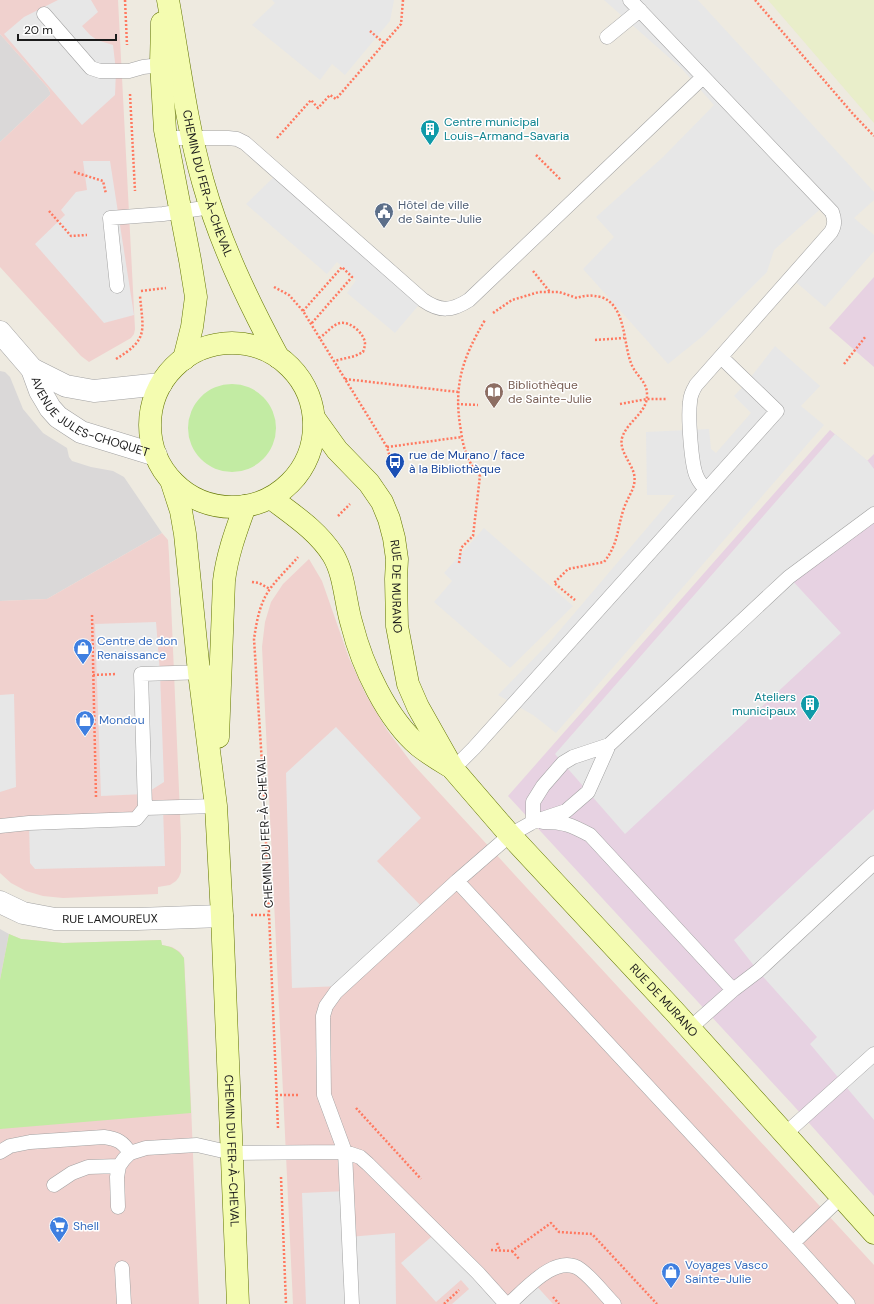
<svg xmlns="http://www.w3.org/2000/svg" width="874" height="1304" font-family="'DM Sans',sans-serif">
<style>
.residential{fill:#dad8d8}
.commercial{fill:#f0d1ce}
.industrial{fill:#e7d2e2}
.farmland{fill:#e9eeca}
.grass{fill:#c2eba3}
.parking{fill:#e7e7e7}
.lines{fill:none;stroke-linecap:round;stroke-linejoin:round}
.lane-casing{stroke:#a2a2a2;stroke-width:15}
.street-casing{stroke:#a2a2a2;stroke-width:23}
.secondary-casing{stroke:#627500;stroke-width:23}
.path{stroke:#ff7960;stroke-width:2.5;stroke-dasharray:2 2;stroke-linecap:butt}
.lane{stroke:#fff;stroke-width:14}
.street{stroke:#fff;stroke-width:22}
.secondary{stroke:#f4fcb0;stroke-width:22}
.labels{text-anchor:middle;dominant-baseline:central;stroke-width:3;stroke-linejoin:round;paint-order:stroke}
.culture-label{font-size:12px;fill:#0d838f;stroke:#fff;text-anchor:start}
.street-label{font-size:12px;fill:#1b1b1b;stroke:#fff}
.service-label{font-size:12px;fill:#4e5e75;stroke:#fff;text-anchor:start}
.education-label{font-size:12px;fill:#785e54;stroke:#fff;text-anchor:start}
.transit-label{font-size:12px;fill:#164399;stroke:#fff;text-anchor:start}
.shop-label{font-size:12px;fill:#366cbe;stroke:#fff;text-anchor:start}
</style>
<rect width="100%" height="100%" fill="#eeeae0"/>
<path class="residential" d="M0,34L48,88L50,92V95L0,142Z
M0,371L5,372L10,377L23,409L43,433L67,448L69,457L72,461L91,467L113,471L124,477L162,533L47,599L0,601Z
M0,929L9,934L0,980Z"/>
<path class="commercial" d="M0,0H118L135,329L134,334L131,338L89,362L81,356L0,267V142L50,95V92L48,88L0,34Z
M162,533L168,540L169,555L181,837V872L179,877L176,881L170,885L158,887V894L63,898L43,896L26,891L11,883L0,873V601L47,599Z
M309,559L322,581L349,658L366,695L387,730L411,762L874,1265V1304H293L262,647L265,622L271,602L283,584Z
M9,934L21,939L63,943L161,940L162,945L172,947L180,952L184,958L188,1030L199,1304H0V980Z"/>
<path class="industrial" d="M874,277V367L829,328Z
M830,430L867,461L874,454V1196L793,1105L508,796Z"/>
<path class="farmland" d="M768,0H874V123Z"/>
<path class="grass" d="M188 428a44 44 0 1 1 88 0a44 44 0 1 1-88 0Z
M9,934L21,939L63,943L161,940L162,945C172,947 178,949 184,958L191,1113L0,1129V980Z"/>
<path class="parking" d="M58,0H91L98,12L82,26L90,35L97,40L113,45L116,71L115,95L82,125L4,34L24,17Z
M272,0H394L390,21L345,75L332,64L320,80L252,25L275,3Z
M604,0H698L874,192V200L854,218L874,235V251L825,307L791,278L831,232L825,205L774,250L767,272L704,335L668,364L583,269L614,237L596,217L663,157L714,105L682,69Z
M83,161H110L134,315L104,323L35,244L65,215L61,210L76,192L87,190Z
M279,172L423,300L395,333L347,293L356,280L337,262L327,274L246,204Z
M775,346L820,386L801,406L824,425L556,733L533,715L498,695L549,643L675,495H647L646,432L709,429L711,449L716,453L751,413L734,396L747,382Z
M835,434L868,461L874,469V514L789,577L841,633L625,834L555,754Z
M484,528L573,606L510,668L434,602L452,581L444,573Z
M156,622L160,673L164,782L145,794L101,796L95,624Z
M14,694L16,787L0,792V695Z
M336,727L421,818L377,861L425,910L342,986L292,988L286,773Z
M163,808L165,866L35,869L30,863L29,823L98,820Z
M874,809V1120L810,1044L817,1037L758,971L734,940Z
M347,1191L349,1237L395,1233L396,1304H306L302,1193Z
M437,1232L506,1304H452L469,1289L461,1280L436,1302L401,1263Z
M533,1282L553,1304H509Z"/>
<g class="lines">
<defs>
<path id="lane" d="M630,0L832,212C835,220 835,225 831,232L696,385C693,390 690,396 690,402C688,416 691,466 697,477C699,482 703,486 706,490
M44,14L91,68L100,71H129L143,67L169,64
M607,37L640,10
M166,138H228L237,139L245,143L423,300C440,312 452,311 469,300L703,77
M117,286L110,218L163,214L211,207
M207,672L141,674L145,808L216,806
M453,769L474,748L777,411L721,357
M533,822V802L543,786L563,763L573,757L609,745
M543,822C565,822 571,825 590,835L733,990
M0,826L29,823L136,819L145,808
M457,881L793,1243L848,1304
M689,1029L733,990L758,971L874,863
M785,1134L874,1054
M0,1152L10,1146L30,1142L104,1137C118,1139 123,1142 130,1153
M54,1185L72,1173L88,1167L119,1166
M118,1207L117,1177L119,1166L124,1159L130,1153L146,1148L197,1145L232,1153L345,1152L352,1304
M793,1243L841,1197
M122,1268L124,1304
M506,1304L478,1273L368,1164L360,1157L345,1152L324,1095L323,1016L326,1006L336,992L457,881L510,835L533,822L566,811L588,792L609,745L789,577L874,514
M509,1304C526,1289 557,1252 581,1270C593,1279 604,1294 614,1304"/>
<g id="street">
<path id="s1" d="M0,332L32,369L40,391L46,401L50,408L58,417L81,432L156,455"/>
<path d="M32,369L66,386L94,391L161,384"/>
<path id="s2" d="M0,902L23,913L55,919H137L222,916"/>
</g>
<g id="secondary">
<path id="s3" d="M168,0C179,61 186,122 203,182C220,243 248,301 278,357"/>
<path d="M162,23L161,64L165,130L190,260L196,297L192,327L184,359"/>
<circle cx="232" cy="425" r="82"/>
<path id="s4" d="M314,418L337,450L369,483L382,502L389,519L394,538L397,559L396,579L397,626L408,684L418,707L453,769L510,835L674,1011L874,1233"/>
<path id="s5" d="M171,480L181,511L185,534L199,672L216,806L222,916L238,1304"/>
<path d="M271,498C293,515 317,530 333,555C345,575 345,603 352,625C362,665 387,719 419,746C428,753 439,760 449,766"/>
<path d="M218,737L224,581C227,555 236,531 245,506"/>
</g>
</defs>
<use href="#lane" class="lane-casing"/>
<use href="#street" class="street-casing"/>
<use href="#secondary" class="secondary-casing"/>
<path class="path" d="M125,0L127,45
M755,0L853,114L874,136
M370,31L384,43
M130,94L135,191
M277,138L311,100L318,108L330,95L336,99L401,24L403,0
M536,155L561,180
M74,172L103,181L106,194
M49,211L71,236L87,235
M533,271L550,292
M274,287L289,295L303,311L387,447L389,454L387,461
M141,291L166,288
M303,311L342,267L352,277L311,324
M493,313L512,300L539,292H559L577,298C585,295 592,295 601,297C626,305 623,343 631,363C635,375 647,381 647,394C648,413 627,421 622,438C619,451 631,462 634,474C637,487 628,496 624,508C617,528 619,543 604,562L568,569L554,583L575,600
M319,338C326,334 332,325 340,323C350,321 364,333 365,343C365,346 364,349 363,352L355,356L334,361
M595,340L624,338
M116,359C149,339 143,331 140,296
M844,364L866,336
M345,379L458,392
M457,404L478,405
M620,404L647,399H666
M387,447L462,437
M338,516L350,504
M459,563L461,548L473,536L480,476C468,463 463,448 461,431C453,386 462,359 485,320
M252,582L259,583L270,589
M92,615L96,797
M93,675L116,674
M251,915H269
M276,1095H299
M356,1108L421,1179
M278,1128L264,795L254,639C256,626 258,612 264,599C271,584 287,570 298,557
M281,1177L286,1304
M497,1243L500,1251
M491,1250L512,1251L551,1223L559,1232L592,1234L657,1304
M512,1251L520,1260
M553,1297L559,1304
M444,1304L459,1290"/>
<use href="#lane" class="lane"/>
<use href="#street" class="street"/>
<use href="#secondary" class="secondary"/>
</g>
<defs>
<symbol id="building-pin" viewBox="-11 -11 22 30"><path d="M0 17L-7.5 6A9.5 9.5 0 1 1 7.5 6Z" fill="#0f9aa8" stroke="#fff"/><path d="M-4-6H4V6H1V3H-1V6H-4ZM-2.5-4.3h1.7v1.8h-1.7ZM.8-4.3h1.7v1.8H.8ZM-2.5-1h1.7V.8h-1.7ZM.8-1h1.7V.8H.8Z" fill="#fff"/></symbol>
<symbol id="civic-pin" viewBox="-11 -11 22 30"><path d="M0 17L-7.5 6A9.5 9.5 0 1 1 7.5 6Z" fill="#5c6f8a" stroke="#fff"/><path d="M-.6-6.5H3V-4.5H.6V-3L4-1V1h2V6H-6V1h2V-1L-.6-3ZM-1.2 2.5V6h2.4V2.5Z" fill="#fff"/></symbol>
<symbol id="library-pin" viewBox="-11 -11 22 30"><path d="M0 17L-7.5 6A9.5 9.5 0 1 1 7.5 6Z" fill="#8d6e63" stroke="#fff"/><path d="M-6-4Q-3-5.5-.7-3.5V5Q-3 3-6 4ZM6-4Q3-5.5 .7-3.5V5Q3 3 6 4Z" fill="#fff"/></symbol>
<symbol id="bus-pin" viewBox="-11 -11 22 30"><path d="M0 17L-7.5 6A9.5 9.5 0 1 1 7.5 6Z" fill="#1a4fb4" stroke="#fff"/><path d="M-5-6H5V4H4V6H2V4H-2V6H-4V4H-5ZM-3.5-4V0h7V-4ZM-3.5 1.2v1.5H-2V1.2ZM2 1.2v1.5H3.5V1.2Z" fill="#fff"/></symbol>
<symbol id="shop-pin" viewBox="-11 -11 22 30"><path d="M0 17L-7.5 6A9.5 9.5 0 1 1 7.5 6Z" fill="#3f7fe0" stroke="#fff"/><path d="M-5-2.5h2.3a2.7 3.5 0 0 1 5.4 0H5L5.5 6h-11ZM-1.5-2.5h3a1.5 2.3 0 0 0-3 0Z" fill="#fff"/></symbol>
<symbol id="supermarket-pin" viewBox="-11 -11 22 30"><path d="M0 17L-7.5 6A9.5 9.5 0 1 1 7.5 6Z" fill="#3f7fe0" stroke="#fff"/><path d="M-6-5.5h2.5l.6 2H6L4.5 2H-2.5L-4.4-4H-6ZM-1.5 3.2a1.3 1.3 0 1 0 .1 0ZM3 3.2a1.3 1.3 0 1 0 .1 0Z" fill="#fff"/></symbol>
</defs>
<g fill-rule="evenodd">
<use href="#building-pin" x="419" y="118" width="22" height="30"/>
<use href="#civic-pin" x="373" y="201" width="22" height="30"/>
<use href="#library-pin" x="483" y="381" width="22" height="30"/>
<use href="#bus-pin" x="384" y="451" width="22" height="30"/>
<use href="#shop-pin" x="72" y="637" width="22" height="30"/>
<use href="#building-pin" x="799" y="693" width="22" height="30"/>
<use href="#shop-pin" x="74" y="709" width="22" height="30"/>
<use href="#supermarket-pin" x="48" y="1215" width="22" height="30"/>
<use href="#shop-pin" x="660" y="1261" width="22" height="30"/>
</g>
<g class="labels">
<g class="culture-label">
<text x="444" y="122">Centre municipal<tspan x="444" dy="14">Louis-Armand-Savaria</tspan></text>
<text x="796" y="697" text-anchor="end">Ateliers<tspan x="796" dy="14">municipaux</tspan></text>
</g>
<g class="street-label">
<text stroke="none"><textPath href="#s3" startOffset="188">CHEMIN DU FER-À-CHEVAL</textPath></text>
<text stroke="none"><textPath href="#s1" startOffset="130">AVENUE JULES-CHOQUET</textPath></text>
<text stroke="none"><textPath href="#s4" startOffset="195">RUE DE MURANO</textPath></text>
<text transform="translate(265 832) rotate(-93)">CHEMIN DU FER-À-CHEVAL</text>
<text stroke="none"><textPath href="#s2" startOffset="113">RUE LAMOUREUX</textPath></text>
<text stroke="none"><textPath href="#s4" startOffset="703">RUE DE MURANO</textPath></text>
<text stroke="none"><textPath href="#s5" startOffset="675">CHEMIN DU FER-À-CHEVAL</textPath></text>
</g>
<g class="service-label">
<text x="398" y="205">Hôtel de ville<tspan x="398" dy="14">de Sainte-Julie</tspan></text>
</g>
<g class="education-label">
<text x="508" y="385">Bibliothèque<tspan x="508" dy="14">de Sainte-Julie</tspan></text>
</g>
<g class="transit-label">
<text x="409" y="455">rue de Murano / face<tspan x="409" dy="14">à la Bibliothèque</tspan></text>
</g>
<g class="shop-label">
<text x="97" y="641">Centre de don<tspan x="97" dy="14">Renaissance</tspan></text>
<text x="99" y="720">Mondou</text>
<text x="73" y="1226">Shell</text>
<text x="685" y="1265">Voyages Vasco<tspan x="685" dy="14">Sainte-Julie</tspan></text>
</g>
</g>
<path d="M18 34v6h98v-6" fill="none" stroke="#1b1b1b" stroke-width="2"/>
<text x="24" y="34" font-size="12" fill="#1b1b1b" stroke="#ffffff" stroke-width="3" paint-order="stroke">20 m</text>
</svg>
